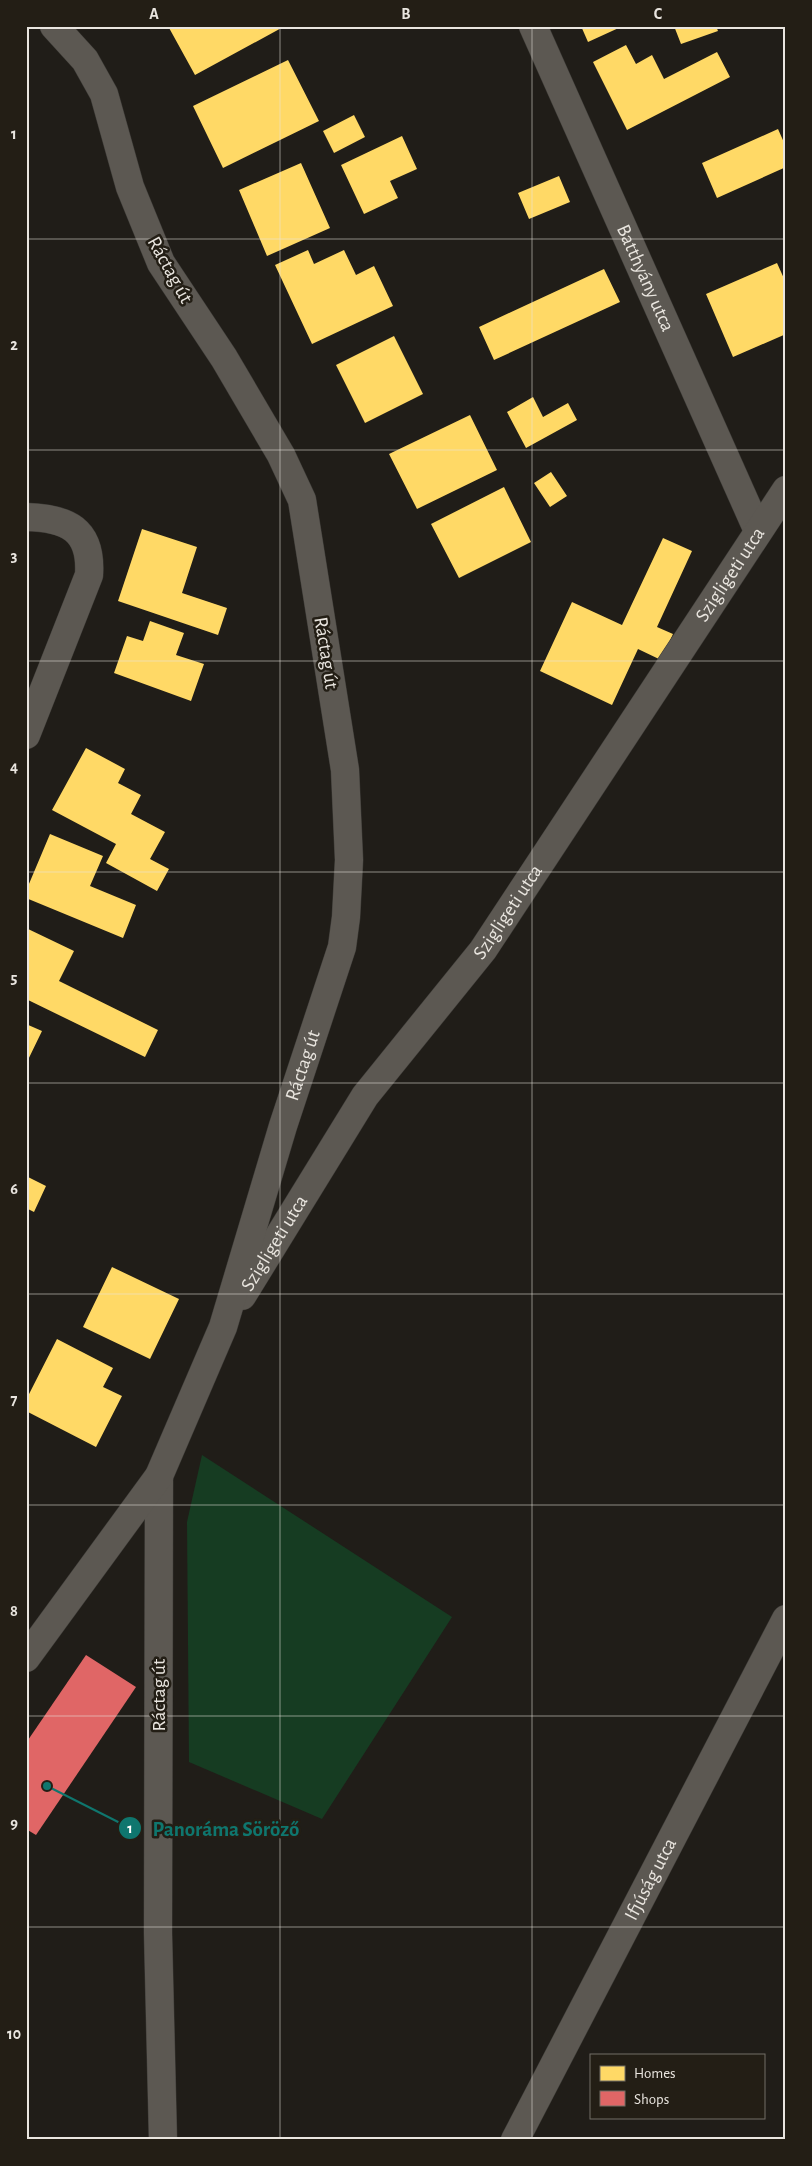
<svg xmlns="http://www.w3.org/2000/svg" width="812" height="2166" font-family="'Alegreya Sans',sans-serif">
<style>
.green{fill:#163c22}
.homes{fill:#ffd966}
.shops{fill:#e06666}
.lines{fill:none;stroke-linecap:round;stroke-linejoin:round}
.street-casing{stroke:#3b3935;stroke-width:29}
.street{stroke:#5c5852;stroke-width:28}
.grid{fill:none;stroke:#e9e5df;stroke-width:1;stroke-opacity:0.55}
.labels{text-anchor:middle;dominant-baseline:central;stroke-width:5;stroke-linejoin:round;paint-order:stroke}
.street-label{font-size:20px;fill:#e9e5df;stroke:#231e15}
.leader{fill:none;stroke:#0f766e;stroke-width:2}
.callout-dot{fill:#0f766e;stroke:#231e15;stroke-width:2}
.mark-label{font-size:15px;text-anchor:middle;font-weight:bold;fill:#fff}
.callout-label{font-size:21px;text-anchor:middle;font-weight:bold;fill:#0f766e;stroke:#231e15;stroke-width:5;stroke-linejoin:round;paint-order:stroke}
.neatline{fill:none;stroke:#e9e5df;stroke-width:2}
.grid-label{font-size:16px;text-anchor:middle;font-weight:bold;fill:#e9e5df}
</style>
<rect width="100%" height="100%" fill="#201d18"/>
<path class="green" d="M202,1455L452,1617L322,1819L189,1762L187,1522Z"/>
<path class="homes" d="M168,26H285L195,75Z
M581,26H623L588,42Z
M674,26H716L718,31L681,44Z
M626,45L636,64L652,55L664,79L717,52L730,77L627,130L593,62Z
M288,60L319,121L223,168L193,106Z
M354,115L365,137L334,153L323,131Z
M778,129L786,147V167L717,198L702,163Z
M402,136L417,169L390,181L398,198L364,214L341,165Z
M301,163L330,228L267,256L239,190Z
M559,176L570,202L529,219L518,193Z
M308,250L314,264L344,250L356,275L374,266L393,306L312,344L275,265Z
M777,263L786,283V334L733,357L706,294Z
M604,269L620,302L494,360L479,327Z
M394,336L423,394L365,423L336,365Z
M533,397L543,417L568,403L577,420L526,448L507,412Z
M470,415L497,470L417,509L389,454Z
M551,472L567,496L550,507L534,483Z
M504,487L531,542L459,578L431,524Z
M142,529L197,547L182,593L227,608L218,635L118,601Z
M663,538L692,551L657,627L673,634L661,660L638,649L612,705L540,671L572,602L622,625Z
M150,621L184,633L176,655L204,664L191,701L114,673L127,636L143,641Z
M86,748L125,769L118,783L141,795L131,814L165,832L150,859L169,869L157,891L106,863L116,844L52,810Z
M50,834L103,856L90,886L136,905L123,938L26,898V891Z
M26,928L74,951L59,981L158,1030L145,1057L26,999Z
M26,1024L42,1031L26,1064Z
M26,1176L46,1186L34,1212L26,1208Z
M112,1267L179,1299L150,1359L83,1327Z
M57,1339L113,1368L103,1387L122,1396L96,1447L26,1411V1400Z"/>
<path class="shops" d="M86,1655L136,1687L36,1835L26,1829V1743Z"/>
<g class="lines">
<defs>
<g id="street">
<path id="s1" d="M533,26L758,531"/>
<path d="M26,517C67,518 92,529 89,575L26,735"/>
<path id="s2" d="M242,1296L365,1096L483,950L786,490"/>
<path d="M159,1476L158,1933L163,2140"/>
<path id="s3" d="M26,1658L159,1476L223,1327L283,1126L342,947L346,917L349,860L345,770L302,500L281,455L224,358L161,263L130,187L104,94L85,60L54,26"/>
<path id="s4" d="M515,2140L786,1619"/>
</g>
</defs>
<use href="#street" class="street-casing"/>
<use href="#street" class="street"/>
</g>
<path class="grid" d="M280,26V2140M532,26V2140M26,239H786M26,450H786M26,661H786M26,872H786M26,1083H786M26,1294H786M26,1505H786M26,1716H786M26,1927H786"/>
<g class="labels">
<g class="street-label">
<text transform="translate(170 270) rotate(61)">Ráctag út</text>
<text stroke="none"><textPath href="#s1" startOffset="276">Batthyány utca</textPath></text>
<text stroke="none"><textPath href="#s2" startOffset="872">Szigligeti utca</textPath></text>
<text transform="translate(326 653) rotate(81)">Ráctag út</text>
<text stroke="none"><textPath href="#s2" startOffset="468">Szigligeti utca</textPath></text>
<text stroke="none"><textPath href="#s3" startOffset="661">Ráctag út</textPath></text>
<text stroke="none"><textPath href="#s2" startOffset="62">Szigligeti utca</textPath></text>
<text transform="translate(159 1695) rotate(-90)">Ráctag út</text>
<text stroke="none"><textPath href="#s4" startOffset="294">Ifjúság utca</textPath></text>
</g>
</g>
<path class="leader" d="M47 1786L130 1828"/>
<g class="callout-dot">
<circle cx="47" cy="1786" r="5"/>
<circle cx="130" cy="1828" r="12"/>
</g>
<g class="mark-label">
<text x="130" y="1833">1</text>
</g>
<g class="callout-label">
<text x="226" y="1836">Panoráma Söröző</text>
</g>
<rect width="812" height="2166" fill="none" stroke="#231e15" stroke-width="55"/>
<rect x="590" y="2054" width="175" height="65" fill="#231e15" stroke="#726e66"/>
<rect x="600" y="2066" width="25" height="15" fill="#ffd966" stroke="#726e66"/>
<text x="634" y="2078" font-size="15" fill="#e9e5df">Homes</text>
<rect x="600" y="2091" width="25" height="15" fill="#e06666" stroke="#726e66"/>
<text x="634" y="2104" font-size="15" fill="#e9e5df">Shops</text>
<rect x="28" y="28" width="756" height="2110" class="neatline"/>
<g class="grid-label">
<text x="154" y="19">A</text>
<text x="406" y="19">B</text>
<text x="658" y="19">C</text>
<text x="14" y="139">1</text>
<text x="14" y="350">2</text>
<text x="14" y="561">3</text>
<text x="14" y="772">4</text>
<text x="14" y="983">5</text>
<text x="14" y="1194">6</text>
<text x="14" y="1405">7</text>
<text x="14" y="1616">8</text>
<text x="14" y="1828">9</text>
<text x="14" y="2039">10</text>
</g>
</svg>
